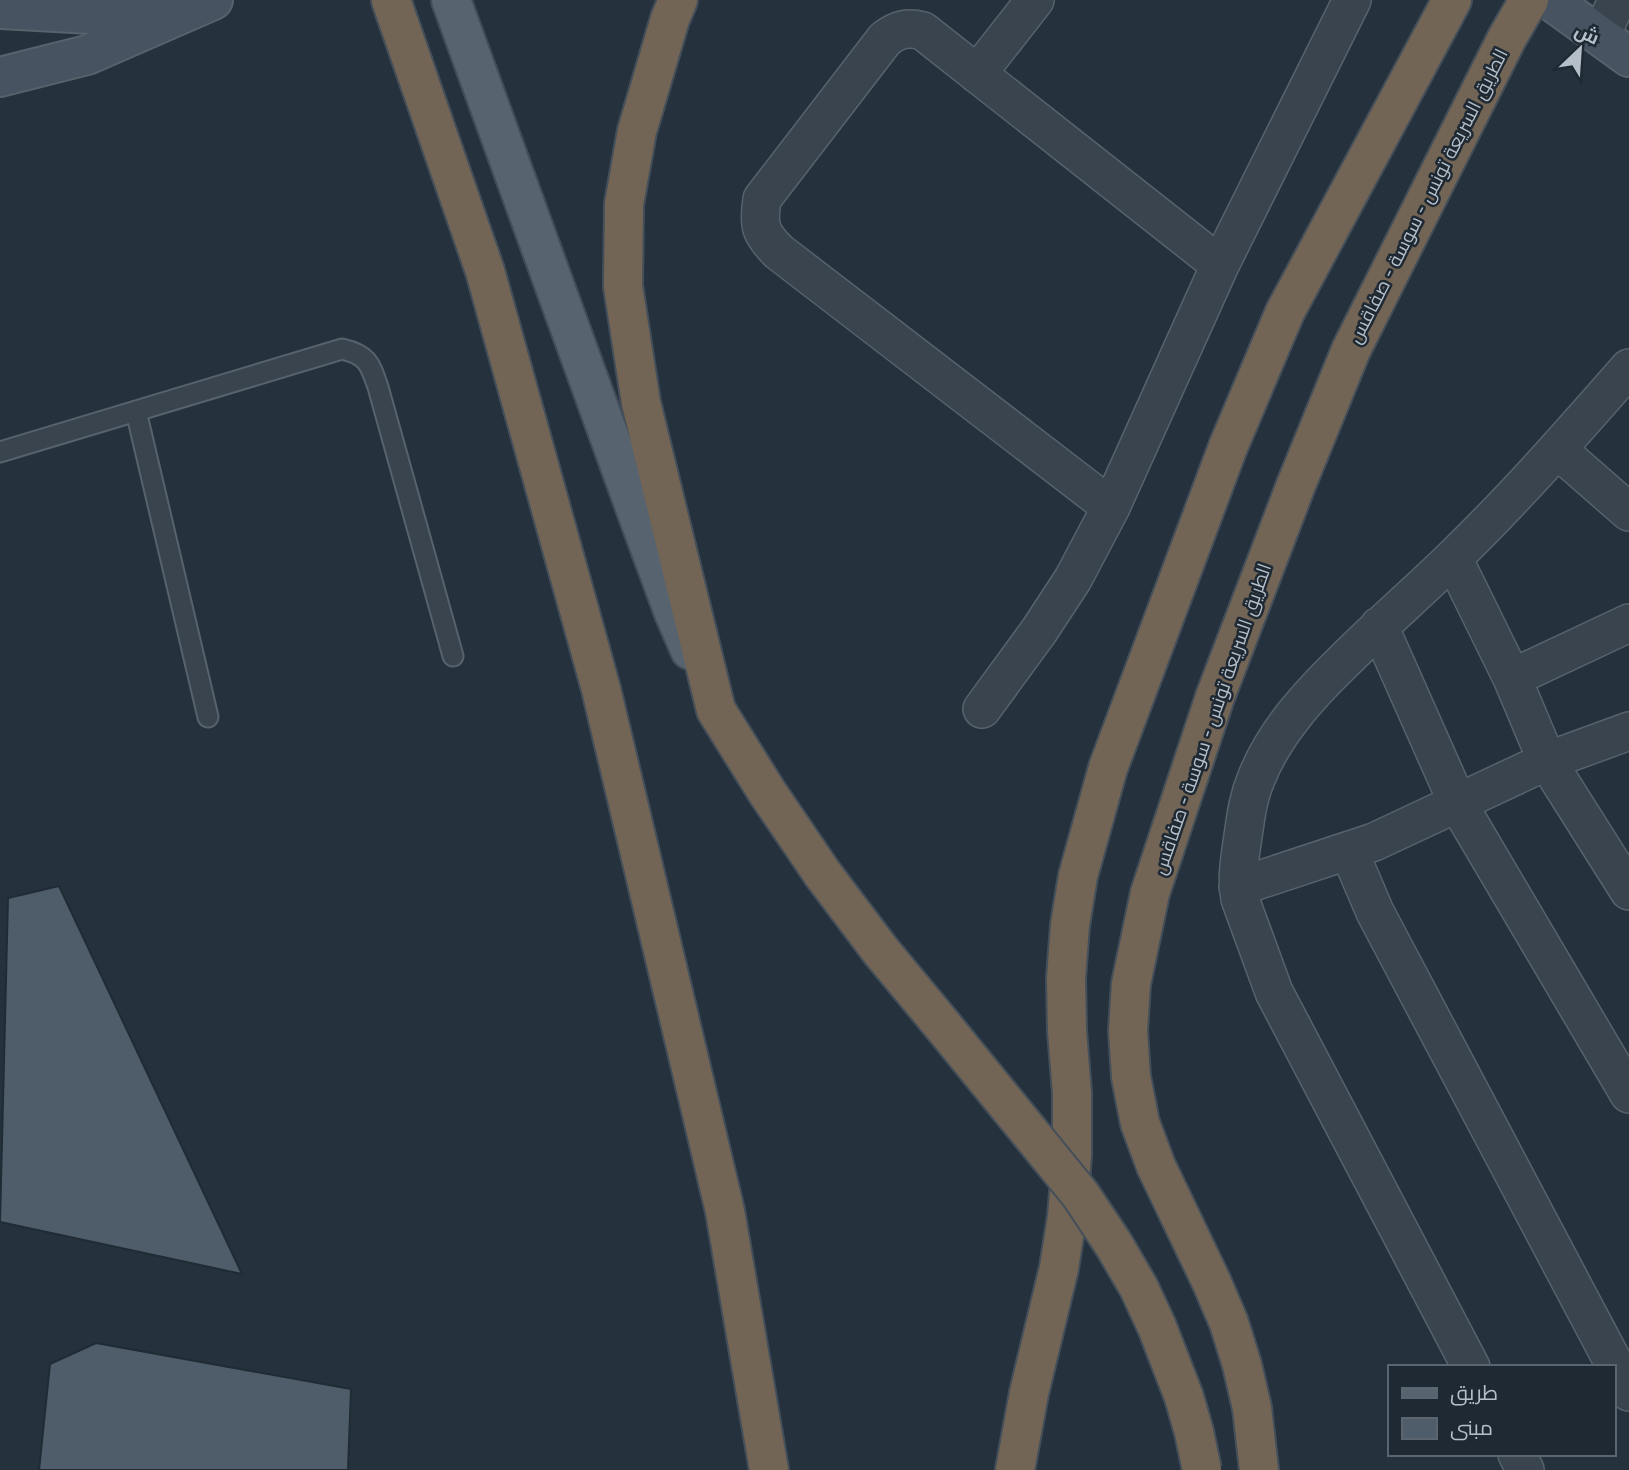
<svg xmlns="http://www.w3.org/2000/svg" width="1629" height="1470" font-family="'Fira Sans',Cairo,sans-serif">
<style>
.building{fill:#4e5d69;stroke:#202b35;stroke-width:2}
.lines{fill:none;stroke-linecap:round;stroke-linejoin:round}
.service-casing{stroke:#57626c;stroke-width:23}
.minor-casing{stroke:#57626c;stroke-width:40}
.secondary-casing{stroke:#57626c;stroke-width:42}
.primary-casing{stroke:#424d57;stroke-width:42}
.motorway-casing{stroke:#444f59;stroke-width:42}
.service{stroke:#39444e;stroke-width:19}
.minor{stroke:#39444e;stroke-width:37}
.secondary{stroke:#475360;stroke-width:38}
.primary{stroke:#57636e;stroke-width:38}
.motorway{stroke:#736556;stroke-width:38}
.motorway-bridge-casing{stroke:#444f59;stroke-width:42;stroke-linecap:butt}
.motorway-bridge{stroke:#736556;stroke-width:38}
.labels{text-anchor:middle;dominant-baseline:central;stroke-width:5;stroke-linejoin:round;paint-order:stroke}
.street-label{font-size:19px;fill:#b5bfc9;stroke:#1e2933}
</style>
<rect width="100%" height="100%" fill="#25323e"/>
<path class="building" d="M59,886L242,1274L0,1222L8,898Z
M96,1343L351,1389L348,1470H39L50,1364Z"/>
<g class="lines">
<defs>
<path id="service" d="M136,411L208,717
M0,452L342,349C368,355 370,364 378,387L453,656"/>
<path id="minor" d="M1601,36L1617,0
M977,74L1035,0
M1558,450L1629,512
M1111,507L779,252C760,233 758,226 762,199L885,39C898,29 907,27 923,31L1220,265
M1453,558L1512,678L1547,761L1629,891
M1379,626L1458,804L1629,1094
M1512,678L1629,623
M982,709L1039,631L1073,579L1111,507L1220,265L1352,0
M1349,851L1375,912L1629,1392
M1238,887L1374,842L1547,761L1629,731
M1471,1367L1274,992L1240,899C1236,877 1240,858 1243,836C1246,816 1248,798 1256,779C1274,733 1309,695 1344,661C1379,626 1417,593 1452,559C1515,498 1572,433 1629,368
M1517,1454L1525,1470"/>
<path id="secondary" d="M1550,0L1629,57
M0,9L91,14L147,8L172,3
M0,77L87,55L213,0"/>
<path id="primary" d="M451,0L640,521L674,613L690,650"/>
<path id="motorway" d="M391,0L485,271L601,689L725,1211L769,1470
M678,0L670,19L637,131L624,204L623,286L641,403L716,710L767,792L822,873L880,950L943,1026
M1015,1470L1029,1393L1059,1268L1067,1217L1072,1155V1093L1067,1031L1066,978L1070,925L1078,876L1108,768L1228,447L1285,312L1452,0
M1259,1470L1252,1408L1242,1365L1229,1323L1212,1283L1156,1166L1140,1123L1131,1077L1128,1031L1131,984L1150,893L1215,697L1296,485L1351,350L1507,38L1529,0"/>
</defs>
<use href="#service" class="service-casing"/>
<use href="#minor" class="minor-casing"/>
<use href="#secondary" class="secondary-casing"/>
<use href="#primary" class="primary-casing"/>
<use href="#motorway" class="motorway-casing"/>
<use href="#service" class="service"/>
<use href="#minor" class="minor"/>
<use href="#secondary" class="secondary"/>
<use href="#primary" class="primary"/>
<use href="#motorway" class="motorway"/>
<defs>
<path id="motorway-bridge" d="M943,1026L1080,1194L1114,1245L1139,1288L1157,1327L1184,1397L1194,1432L1202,1470"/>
</defs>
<use href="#motorway-bridge" class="motorway-bridge-casing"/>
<use href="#motorway-bridge" class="motorway-bridge"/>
</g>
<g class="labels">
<g class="street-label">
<text transform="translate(1428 196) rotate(-63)">الطريق السريعة تونس - سوسة - صفاقس</text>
<text transform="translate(1212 719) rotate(-71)">الطريق السريعة تونس - سوسة - صفاقس</text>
</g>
</g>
<rect x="1388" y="1365" width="228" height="91" fill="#1e2933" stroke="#5a656f" stroke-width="2"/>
<rect x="1402" y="1388" width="35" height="10" fill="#57636e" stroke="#5a656f" stroke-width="2"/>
<text x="1450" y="1400" font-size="21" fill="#b5bfc9">طريق</text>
<rect x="1402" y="1418" width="35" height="21" fill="#4e5d69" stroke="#5a656f" stroke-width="2"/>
<text x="1450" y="1435" font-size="21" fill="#b5bfc9">مبنى</text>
<g transform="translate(1580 49) rotate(25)" stroke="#1e2933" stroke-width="5" paint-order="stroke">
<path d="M0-5L12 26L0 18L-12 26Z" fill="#b5bfc9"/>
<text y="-10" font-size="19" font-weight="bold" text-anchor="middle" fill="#b5bfc9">ش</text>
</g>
</svg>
